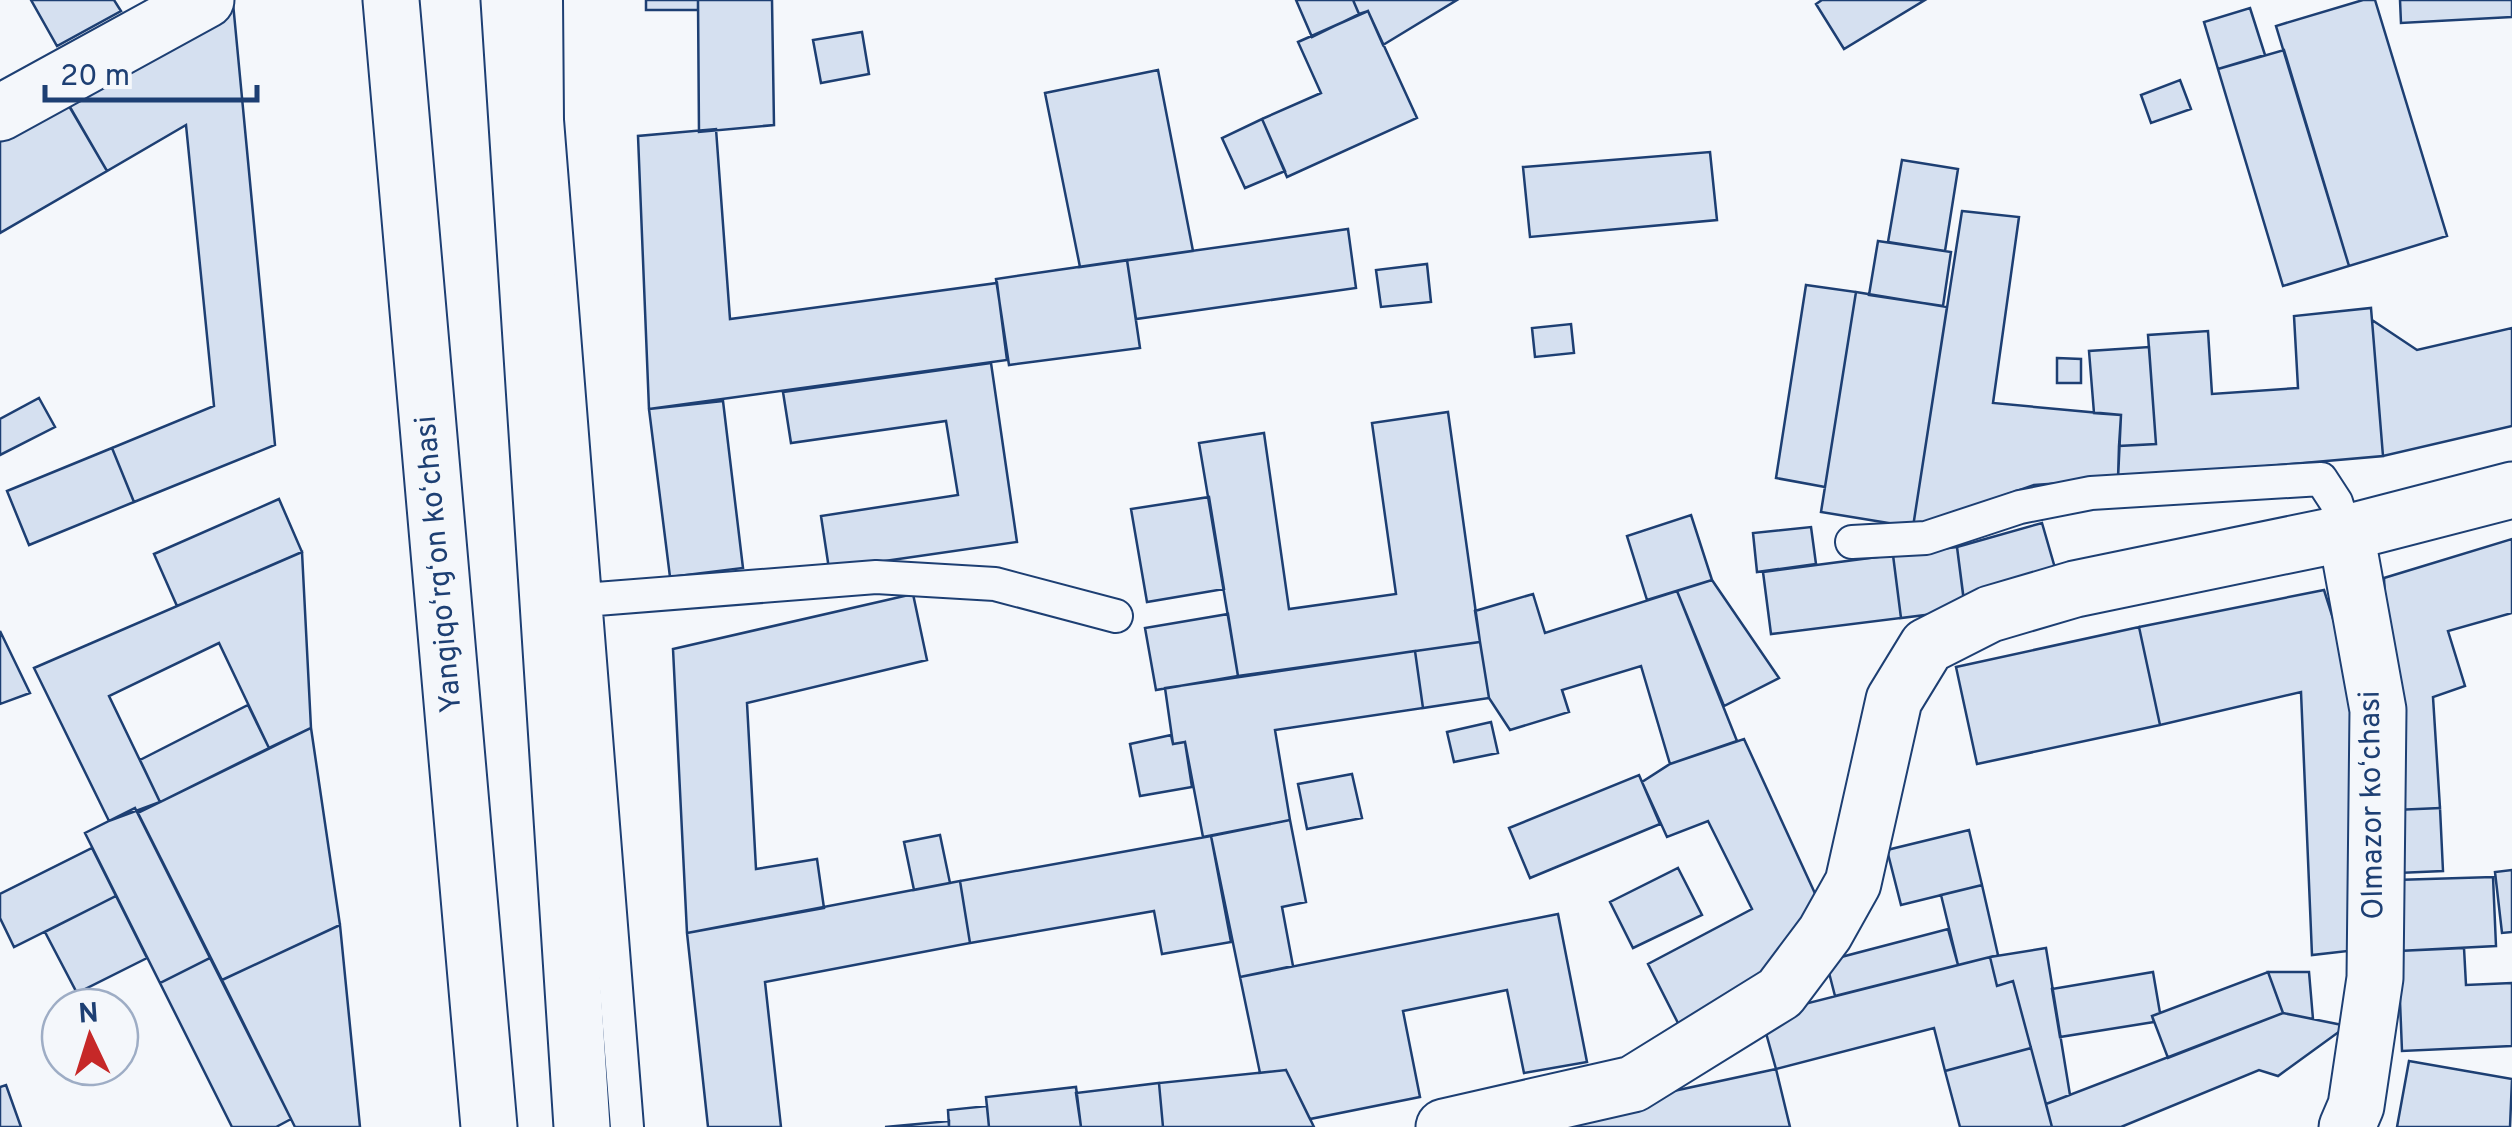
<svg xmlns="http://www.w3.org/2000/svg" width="2512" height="1127" font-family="Overpass,sans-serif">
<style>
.building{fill:#d5e0f0;stroke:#1d3f73;stroke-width:2.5}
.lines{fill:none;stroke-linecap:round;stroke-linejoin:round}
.lane-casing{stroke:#1d3f73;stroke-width:36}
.street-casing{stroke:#1d3f73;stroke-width:59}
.primary-casing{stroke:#1d3f73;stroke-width:59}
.lane{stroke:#f4f7fb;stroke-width:32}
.street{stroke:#f4f7fb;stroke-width:55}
.primary{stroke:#f4f7fb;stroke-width:55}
.labels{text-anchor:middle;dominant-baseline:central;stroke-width:8;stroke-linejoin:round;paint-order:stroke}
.street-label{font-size:30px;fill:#1d3f73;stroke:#f4f7fb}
</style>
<rect width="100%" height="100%" fill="#f4f7fb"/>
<path class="building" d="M31,0H114L121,11L57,46Z
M646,0H698V10H646Z
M698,0H772L774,125L699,132Z
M1296,0H1353L1359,14L1312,37Z
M1353,0H1457L1383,45L1368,11L1359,14Z
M1822,0H1925L1844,49L1816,4Z
M2363,0H2375L2447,236L2349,266L2276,26Z
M2400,0H2512V17L2401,23Z
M233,3L275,445L134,502L112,448L214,406L186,125L107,171L66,101Z
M2250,8L2265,55L2218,69L2204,22Z
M1368,11L1417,118L1287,177L1262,119L1321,93L1298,42Z
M862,32L869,74L821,83L813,40Z
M2284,50L2349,266L2283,286L2218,69Z
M1158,70L1193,251L1080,267L1045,93Z
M2180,80L2191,109L2151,123L2141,95Z
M62,93L107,171L0,233V130Z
M1262,119L1285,171L1245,188L1222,138Z
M716,129L730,319L997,283L1007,360L649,409L638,136Z
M1710,152L1717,220L1530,237L1523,167Z
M1902,160L1958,169L1945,251L1888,242Z
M1962,211L2019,217L1993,403L2121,415L2118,479L2034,485L1913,527Z
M1348,229L1356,288L1136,319L1127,260Z
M1878,241L1951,252L1943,306L1869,295Z
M1127,260L1140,348L1009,365L996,279Z
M1427,264L1431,302L1381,307L1376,270Z
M1806,285L1856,292L1825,487L1776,478Z
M1856,292L1947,307L1913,527L1821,512Z
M2371,308L2383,456L2118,479L2119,446L2156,444L2148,335L2208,331L2212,394L2298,388L2294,316Z
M2372,320L2417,350L2512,328V426L2383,456Z
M1571,324L1574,353L1535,357L1532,328Z
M2149,347L2156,444L2119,446L2121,415L2094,413L2089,351Z
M2057,358L2081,359V383H2057Z
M991,363L1017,542L829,569L821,516L958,495L946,421L791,443L783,392Z
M39,398L55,427L0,455V419Z
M723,401L743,568L670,577L649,409Z
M1448,412L1480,642L1238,676L1199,443L1264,433L1289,609L1396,594L1372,423Z
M112,448L134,502L29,545L7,491Z
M1209,497L1224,589L1147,602L1131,509Z
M279,499L302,552L177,606L154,554Z
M1691,515L1712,580L1647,600L1627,536Z
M2042,523L2057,575L1964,601L1957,547Z
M1811,527L1816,564L1757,572L1753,533Z
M2512,539V613L2448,631L2465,686L2433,697L2440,808L2395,810L2384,578Z
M1957,547L1965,610L1901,618L1893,555Z
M302,552L311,728L269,748L219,643L109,696L160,802L109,821L34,668Z
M1893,555L1901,618L1771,634L1763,572Z
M1712,580L1779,678L1724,706L1677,591Z
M2324,590L2354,685L2357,950L2312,955L2301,692L2160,725L2139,627Z
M1677,591L1737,741L1670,764L1641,666L1562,690L1569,712L1510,730L1489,698L1475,611L1533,594L1545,633Z
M913,594L927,660L747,703L756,869L817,859L824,908L687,933L673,649Z
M1228,614L1238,676L1156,690L1145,628Z
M2139,627L2160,725L1977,764L1956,667Z
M0,631L30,693L0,704Z
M1480,642L1489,698L1423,708L1415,651Z
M1415,651L1423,708L1275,730L1290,820L1203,837L1185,742L1173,744L1165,688Z
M248,705L269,748L160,802L140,760Z
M1491,722L1498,753L1454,762L1447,732Z
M311,728L340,925L222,980L138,813Z
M1171,735L1173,744L1185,742L1192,787L1140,796L1130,744Z
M1744,739L1824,913L1758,978L1680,1027L1648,964L1752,909L1708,821L1667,837L1642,782L1670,764Z
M1352,774L1362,818L1307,829L1298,784Z
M1639,775L1660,824L1530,878L1509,828Z
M135,808L210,958L160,983L85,833Z
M2440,808L2443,871L2398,873L2395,810Z
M1290,820L1306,902L1282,907L1293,966L1240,977L1211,836Z
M1969,830L1982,885L1901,905L1887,850Z
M940,835L950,883L914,890L904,842Z
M1211,836L1231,942L1162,954L1154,911L970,943L960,881Z
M92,848L116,896L14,947L0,918V894Z
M1678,868L1702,915L1633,948L1610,902Z
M2512,870V932L2502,933L2495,872Z
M2493,877L2496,946L2398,951L2395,880Z
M960,881L970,943L765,982L781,1127H708L687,933Z
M1982,885L1998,955L1958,965L1941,895Z
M116,896L147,958L77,993L45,932Z
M1558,914L1587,1062L1524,1073L1507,990L1403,1011L1420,1097L1310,1119L1286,1070L1260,1073L1240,977Z
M340,925L360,1127H295L222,980Z
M1948,929L1958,965L1835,996L1826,961Z
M2046,948L2070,1095L2046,1104L2013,981L1997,986L1990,957Z
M2464,948L2466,985L2512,983V1046L2402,1051L2398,951Z
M1990,957L1997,986L2013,981L2031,1048L1945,1071L1934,1028L1776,1069L1761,1015Z
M210,958L291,1119L276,1127H232L160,983Z
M2153,972L2160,1013L2152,1016L2154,1022L2060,1037L2052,989Z
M2268,972H2309L2313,1019L2283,1013Z
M2268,972L2283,1013L2168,1058L2152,1016Z
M2283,1013L2347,1026L2278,1076L2259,1070L2121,1127H2052L2046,1104Z
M2031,1048L2052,1127H1960L1945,1071Z
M2409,1061L2512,1079L2510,1127H2397Z
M1776,1069L1790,1127H1506Z
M1286,1070L1314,1127H1163L1159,1083Z
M1159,1083L1163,1127H1081L1076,1093Z
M6,1085L21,1127H0V1087Z
M1076,1087L1081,1127H989L986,1097Z
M987,1106L989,1127H949L948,1110Z
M949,1121V1127H885Z"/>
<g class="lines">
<defs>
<path id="lane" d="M546,0L547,120L627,1127
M1852,542L1926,538L2020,507L2091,493L2321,479L2336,502L2346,533
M584,600L876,577L995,584L1116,616"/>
<path id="street" d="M0,113L206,0
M1444,1127L1633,1084L1780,993L1825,933L1853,883L1894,700L1927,646L1990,614L2075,589L2346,533
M2347,1127L2356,1106L2375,978L2378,710L2346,533L2512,490"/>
<path id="primary" d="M391,0L489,1127
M509,0L582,1127"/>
</defs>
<use href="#lane" class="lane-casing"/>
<use href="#street" class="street-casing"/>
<use href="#primary" class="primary-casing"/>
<use href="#lane" class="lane"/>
<use href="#street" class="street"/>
<use href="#primary" class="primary"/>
</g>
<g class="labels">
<g class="street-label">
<text transform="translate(440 564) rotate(-95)">Yangiqoʻrgʻon koʻchasi</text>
<text transform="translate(2373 805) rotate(-91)">Olmazor koʻchasi</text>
</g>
</g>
<g transform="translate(90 1037) rotate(356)"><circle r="48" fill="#f4f7fb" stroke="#9eadc5" stroke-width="2.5"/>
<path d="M0-8L18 38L0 25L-18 38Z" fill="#c62828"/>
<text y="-15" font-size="28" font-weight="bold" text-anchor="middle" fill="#1d3f73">N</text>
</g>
<path d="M45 85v15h212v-15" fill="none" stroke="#1d3f73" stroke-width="5"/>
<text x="60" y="85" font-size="30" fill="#1d3f73" stroke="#f4f7fb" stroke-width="8" paint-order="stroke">20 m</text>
</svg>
